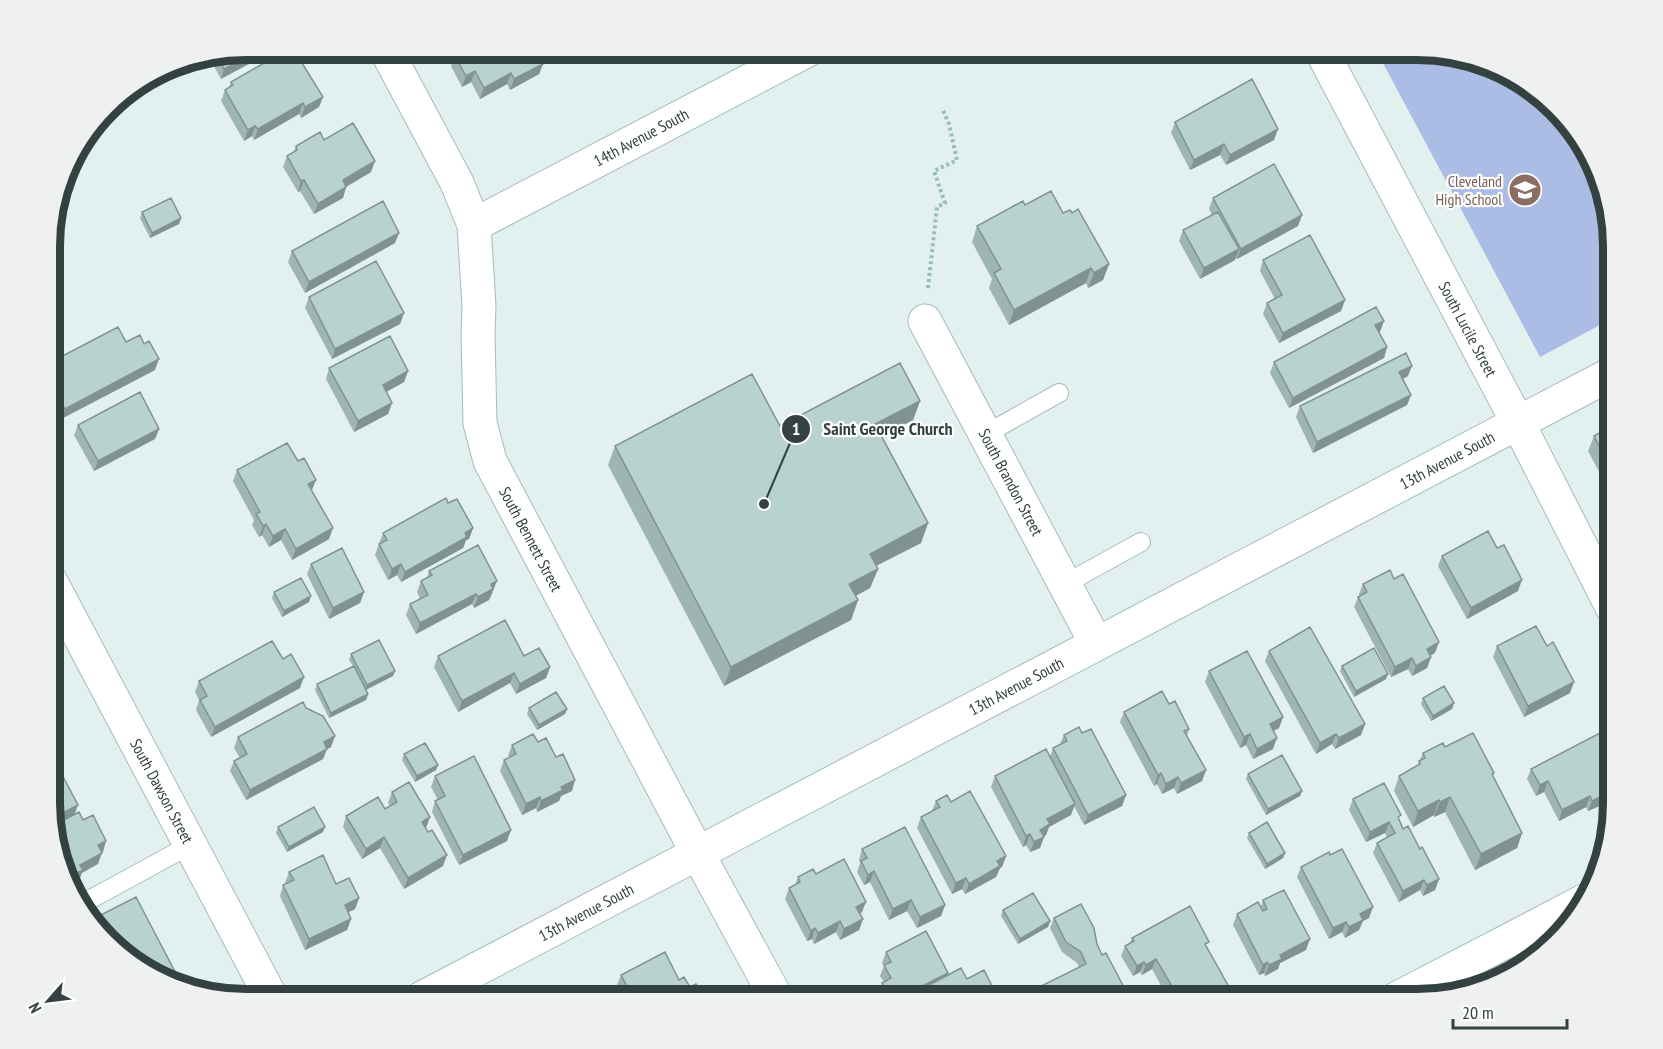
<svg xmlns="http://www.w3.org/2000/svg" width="1663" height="1049" font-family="'PT Sans Narrow',sans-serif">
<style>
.green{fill:#abbce5}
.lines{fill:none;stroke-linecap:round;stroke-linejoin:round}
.service-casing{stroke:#a5bcba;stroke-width:20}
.minor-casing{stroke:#a5bcba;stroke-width:35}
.tertiary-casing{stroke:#a5bcba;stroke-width:35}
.path{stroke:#97bdb9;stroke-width:4;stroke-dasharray:3 3;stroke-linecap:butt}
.service{stroke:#fff;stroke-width:18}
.minor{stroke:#fff;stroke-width:33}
.tertiary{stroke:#fff;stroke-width:33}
.wall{fill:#9eb5b1}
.shaded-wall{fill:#819390}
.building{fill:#b8d2ce;stroke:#819390;stroke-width:1.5}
.labels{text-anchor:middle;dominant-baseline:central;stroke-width:4.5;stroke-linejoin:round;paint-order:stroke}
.street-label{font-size:16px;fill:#334240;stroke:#fff}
.education-label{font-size:16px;fill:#785e54;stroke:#fff;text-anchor:end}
.rim{fill:none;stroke:#334240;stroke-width:8}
.leader{fill:none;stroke:#334240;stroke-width:2}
.callout-dot{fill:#334240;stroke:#fff;stroke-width:2}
.mark-label{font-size:18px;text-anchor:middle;font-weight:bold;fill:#fff}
.callout-label{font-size:18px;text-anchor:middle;font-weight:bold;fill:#334240;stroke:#fff;stroke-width:4.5;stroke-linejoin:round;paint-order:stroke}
</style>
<rect width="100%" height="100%" fill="#e2f1f0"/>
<path class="green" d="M1376,50H1418L1468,56L1526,82L1587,147L1613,233V318L1540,357Z"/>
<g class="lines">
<defs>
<path id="service" d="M986,434L1059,393
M1065,584L1141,542
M80,905L190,845"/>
<path id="minor" d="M386,50L457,183L474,225L479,306L478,335L480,423L490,461L698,854L777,999
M474,225L808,50
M925,321L1096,643
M51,582L272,999
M420,999L1613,373
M1396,999L1584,901"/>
<path id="tertiary" d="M1321,50L1518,423L1613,609"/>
</defs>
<use href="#service" class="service-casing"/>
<use href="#minor" class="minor-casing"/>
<use href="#tertiary" class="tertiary-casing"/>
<path class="path" d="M928,288L937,207L945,203L934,171L957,160L949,124L942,108"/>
<use href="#service" class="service"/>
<use href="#minor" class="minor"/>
<use href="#tertiary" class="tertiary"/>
</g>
<path class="wall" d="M246,50L221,79L209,57Z
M454,50H535L543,64L539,74L510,90L507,84L480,99L471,82L462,87L451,66L455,56L456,55Z
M231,82L319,107L301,118L299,114L254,140L252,136L244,141L221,101L225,90L229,88Z
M1175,122L1278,129L1274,140L1226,165L1220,155L1190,170L1171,133Z
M324,140L371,172L346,187L343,198L314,214L300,191L298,192L283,167L287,156L294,152L296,146Z
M1213,198L1302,215L1298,226L1237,259L1236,257L1235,260L1200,279L1179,241L1183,230L1212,215L1209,209Z
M1025,205L1063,213L1109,264L1103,280L1088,288L1086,283L1009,325L989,288L992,279L972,242L977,226Z
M142,212L181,218L179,224L150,238L140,218Z
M395,243L305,293L288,262L292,251Z
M1263,260L1345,300L1341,311L1279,343L1263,314L1267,303L1275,299L1260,271Z
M309,297L404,313L400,324L332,359L305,308Z
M1379,332L1387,347L1384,358L1289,408L1270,373L1274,362L1380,332Z
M126,342L144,344L155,370L61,419L51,401L52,395L51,393V362Z
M329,368L408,371L404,382L386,392L392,403L388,414L354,432L326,379Z
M1408,376L1403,379L1411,395L1407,405L1313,453L1296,417L1300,406Z
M920,401L913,420L882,436L928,523L921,543L876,566L878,569L870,588L856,596L858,600L851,620L724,686L608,465L615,446L780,426Z
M78,425L159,429L155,439L94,471L74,435Z
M1613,425V498L1588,451L1594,436Z
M237,470L312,491L329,539L292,560L281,540L269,547L262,535L259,537L252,525L254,520L233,481Z
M448,503L473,528L469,539L466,540L463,548L401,582L397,575L388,580L375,555L383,533Z
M1497,548L1518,591L1467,619L1438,566L1442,556Z
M311,564L364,592L360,603L329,619L307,574Z
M429,571L493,592L489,600L474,608L472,604L416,634L406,615L410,604L420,599L417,592L421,581L427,578Z
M1394,579L1435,653L1430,656L1431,657L1427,668L1412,676L1408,669L1391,677L1354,607L1358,597L1360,596L1359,594L1363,584Z
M274,592L309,602L282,617L272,598Z
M1497,646H1547L1570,693L1524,717L1493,657Z
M1269,651L1365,724L1361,735L1335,749L1332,744L1316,754L1265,661Z
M351,654L395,671L393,676L366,690L368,694L366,700L329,718L315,690L317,684L353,666L349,660Z
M438,656H524L550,667L546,678L516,694L510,683L458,712L434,667Z
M1342,666L1388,674L1386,679L1354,697L1340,671Z
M1209,671L1283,717L1279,728L1273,731V749L1253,759L1246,745L1240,748L1205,682Z
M199,681L300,688L211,737L196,710L199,700L195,692Z
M1423,698L1454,703L1452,709L1431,721L1421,704Z
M1169,704L1189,729L1187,736L1206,770L1202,781L1177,794L1174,788L1162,794L1157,784L1154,786L1120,722L1124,712Z
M529,708L567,709L565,714L537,730L527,714Z
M1082,733L1126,795L1122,806L1084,825L1074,806L1071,815L1049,827L1046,835L1044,837L1040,848L1030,852L1026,845L1023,847L991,787L995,776L1050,757L1053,748L1060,744L1064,735Z
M238,737L331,747L327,749L323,759L246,800L230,771L234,761L240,758L234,748Z
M538,742L572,791L561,796L559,801L537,812L536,808L522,815L500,771L504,760L509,757L508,756L512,745Z
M1445,747L1493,776L1522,833L1517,848L1475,870L1445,812L1434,817V815L1413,827L1394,791L1399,776L1417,766L1423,753Z
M404,754L438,765L436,770L415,782L402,760Z
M1613,757V792L1607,795L1604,804L1588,811L1586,807L1559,821L1544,792L1536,796L1527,779L1531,769Z
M1248,774L1302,791L1300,796L1266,815L1246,779Z
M435,776L507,841L459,865L432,812L435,801L438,800L431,787Z
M392,792L430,817L425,828L443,866L404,889L380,848L362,859L343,827L346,816L385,809L390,806L388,803Z
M1353,799L1399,820L1403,829L1420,849L1439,879L1435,890L1423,896L1420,890L1399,902L1373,853L1377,843L1387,837L1385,833L1366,842L1349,810Z
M936,801L951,802L1006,856L1002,867L1000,868L996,877L965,894L962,889L952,894L917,828L921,817L932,811Z
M278,827L323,832L287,852L276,833Z
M1249,833L1285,853L1283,858L1265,869L1247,838Z
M862,849L945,905L941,916L917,928L907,911L889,920L870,882L864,885L857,872L860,863L859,860Z
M1301,867L1369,918L1363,921L1359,930L1345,938L1342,932L1329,939L1297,877Z
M289,872L336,884L359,898L355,909L348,912L351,919L347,930L305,950L280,896L283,885L286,884L285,883Z
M816,874L862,912L860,914L863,919L859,930L840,940L836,932L814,944L812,939L807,941L785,899L789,888L795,885L798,877Z
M1263,900L1306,950L1280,963L1278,969L1265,976L1264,973L1259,975L1233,925L1237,914L1261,907Z
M1003,910L1050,921L1048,927L1018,944L1001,916Z
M1054,918L1097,944L1102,955L1130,999H1036V998L1039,987L1079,967L1077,963L1062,952L1050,928Z
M1132,938L1207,947L1229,987L1225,998L1224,999H1163L1165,993L1152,969L1142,975L1140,972L1133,976L1121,956L1125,946L1130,943Z
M886,952L948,973L946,976L967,979L991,999H930L927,994L929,991L914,999H881L878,993L882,983L884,982L880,976L884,966L882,963Z
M621,975L679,980L701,993L699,999H625L617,985Z"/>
<path class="shaded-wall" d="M259,50H275L221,79L224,69Z
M543,64L539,74L510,90L514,79Z
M475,71L471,82L462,87L466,76Z
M511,73L507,84L480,99L484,88Z
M323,97L319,107L301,118L305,107Z
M303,103L299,114L254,140L258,129Z
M255,126L252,136L244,141L248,130Z
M1278,129L1274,140L1226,165L1230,155Z
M1224,144L1220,155L1190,170L1194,160Z
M375,161L371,172L339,191L343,180Z
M304,180L300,191L298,192L301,181Z
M346,187L343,198L314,214L318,204Z
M1302,215L1298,226L1237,259L1241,249Z
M181,218L179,224L150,238L152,233Z
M399,233L395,243L305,293L309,282Z
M1239,249L1235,260L1200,279L1204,268Z
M1109,264L1103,280L1088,288L1094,273Z
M1091,268L1086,283L1009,325L1014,310Z
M1345,300L1341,311L1279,343L1283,333Z
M404,313L400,324L332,359L335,349Z
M1384,321L1380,332L1371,336L1375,325Z
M1387,347L1384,358L1289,408L1293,398Z
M159,359L155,370L61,419L65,409Z
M1412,366L1408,376L1395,383L1399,372Z
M408,371L404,382L379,396L383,385Z
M1411,395L1407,405L1313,453L1317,442Z
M920,401L913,420L868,443L875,424Z
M392,403L388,414L354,432L358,421Z
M159,429L155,439L94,471L98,461Z
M316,480L312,490L308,484Z
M928,523L921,543L862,573L870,554Z
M266,524L262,535L259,537L263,526Z
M333,528L329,539L292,560L296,549Z
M473,528L469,539L466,540L463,548L401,582L405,572L465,533Z
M285,529L281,540L269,547L273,536Z
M401,564L397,575L388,580L392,569Z
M878,569L870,588L842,603L849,584Z
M1522,580L1518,591L1467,619L1471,608Z
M497,581L489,600L474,608L478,597L491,584Z
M364,592L360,603L329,619L333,608Z
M476,594L472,604L416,634L420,623Z
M311,596L309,602L282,617L284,611Z
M858,600L851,620L724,686L731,667Z
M1439,642L1435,653L1423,659L1427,649Z
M1431,657L1427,668L1412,676L1416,666Z
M1412,658L1408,669L1391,677L1395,667Z
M550,667L546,678L516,694L520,684Z
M395,671L393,676L365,690L367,685Z
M514,673L510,683L458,712L462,701Z
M1388,674L1386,679L1354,697L1356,691Z
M304,677L300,688L211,737L215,727Z
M1574,682L1570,693L1524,717L1528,706Z
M368,694L366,700L329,718L331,713Z
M1454,703L1452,709L1431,721L1433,716Z
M567,709L565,714L537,730L539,725Z
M1283,717L1279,728L1266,735L1270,724Z
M1365,724L1361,735L1335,749L1339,738Z
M1250,734L1246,745L1240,748L1244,737Z
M1336,734L1332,744L1316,754L1320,743Z
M335,736L331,747L327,749L323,759L246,800L250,790L324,742Z
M1277,738L1273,749L1253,759L1257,749Z
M57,753L53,764H51V756Z
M438,765L436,770L415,782L417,776Z
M1206,770L1202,781L1177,794L1181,783Z
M1161,773L1157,784L1154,786L1158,775Z
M1178,777L1174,788L1162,794L1166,784Z
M575,780L572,791L561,796L559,801L537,812L541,801L561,787Z
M1548,781L1544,792L1536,796L1540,785Z
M1613,783V792L1607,795L1604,804L1588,811L1592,801L1605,787Z
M1302,791L1300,796L1266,815L1268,809Z
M1126,795L1122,806L1084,825L1088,815Z
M1590,796L1586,807L1559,821L1562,810Z
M540,797L536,808L522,815L526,804Z
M1450,797L1445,812L1434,817L1440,802Z
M1439,800L1434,815L1413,827L1418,811Z
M1075,804L1071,815L1049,827L1046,835L1036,840L1040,830L1047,819Z
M78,805L74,816L51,828V819Z
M430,817L426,828L418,833L422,822Z
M1389,822L1385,833L1366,842L1370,832Z
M325,827L323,832L287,852L289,847Z
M511,830L507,841L459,865L463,855Z
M1522,833L1517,848L1475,870L1481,854Z
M1030,834L1026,845L1023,847L1026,836Z
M384,837L380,848L362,859L366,849Z
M1044,837L1040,848L1030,852L1034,842Z
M106,841L103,852L94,856L98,845Z
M102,853L98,864L82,873L79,881L72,884L69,877L80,865Z
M1285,853L1283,858L1265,869L1267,864Z
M447,855L443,866L404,889L408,878Z
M1006,856L1002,867L1000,868L996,877L965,894L969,884L997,861Z
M874,871L870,882L864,885L868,875Z
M966,878L962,889L952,894L956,883Z
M1439,879L1435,890L1423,896L1427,885Z
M1424,880L1420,890L1399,902L1403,891Z
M359,898L355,909L341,916L345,905Z
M911,900L907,911L889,920L893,909Z
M866,902L862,912L852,918L856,907Z
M945,905L941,916L917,928L920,917Z
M1373,907L1369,918L1363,921L1359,930L1345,938L1349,927L1360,914Z
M351,919L347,930L305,950L309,939Z
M863,919L859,930L840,940L844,929Z
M840,921L836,932L814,944L818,933Z
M1050,921L1048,927L1018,944L1020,939Z
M1346,922L1342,932L1329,939L1333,928Z
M815,928L812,939L807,941L811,931Z
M1310,939L1306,950L1280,963L1278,969L1265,976L1269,965L1280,955Z
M1156,959L1152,969L1142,975L1146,965Z
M1144,962L1140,972L1133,976L1137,966Z
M1267,962L1264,973L1259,975L1263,965Z
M948,973L944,983L931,984L929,991L914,999H900L901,997Z
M1229,987L1225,998L1224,999H1208Z
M897,990L894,999H887L888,995Z
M994,990L991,999H976Z
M701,993L699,999H694L696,995Z"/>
<path class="building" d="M246,50H259L224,69L217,55Z
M287,50H294L323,97L305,107L303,103L258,129L255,126L248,130L225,90L233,85L231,82Z
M463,50H535L543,64L514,79L511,73L484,88L475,71L466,76L455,56L464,51Z
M1252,79L1278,129L1230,155L1224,144L1194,160L1175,122Z
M353,123L375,161L343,180L346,187L318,204L304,180L301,181L287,156L297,150L296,146L320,132L324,140Z
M1274,164L1302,215L1241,249L1213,198Z
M1051,191L1063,213L1070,210L1072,213L1078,209L1109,264L1094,273L1091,268L1014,310L994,273L1001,269L977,226L1023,201L1025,205Z
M171,198L181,218L152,233L142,212Z
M383,201L399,233L309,282L292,251Z
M1218,212L1239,249L1204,268L1183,230Z
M1310,235L1345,300L1283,333L1267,303L1282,295L1263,260Z
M376,261L404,313L335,349L309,297Z
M1376,307L1384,321L1375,325L1387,347L1293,398L1274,362Z
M118,327L126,342L140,335L144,344L149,341L159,359L65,409L54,389L58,387L51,375V362Z
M390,336L408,371L383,385L392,403L358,421L329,368Z
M1406,353L1412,366L1399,372L1411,395L1317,442L1300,406Z
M900,363L920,401L875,424L928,523L870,554L878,569L849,584L858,600L731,667L615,446L752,374L780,426Z
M140,392L159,429L98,461L78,425Z
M1613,425V472L1594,436Z
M287,443L298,461L304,458L316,480L308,484L333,528L296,549L285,529L273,536L266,524L263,526L256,514L260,512L237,470Z
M446,498L448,503L457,499L473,528L465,533L467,537L405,572L401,564L392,569L379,544L387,540L383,533Z
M1488,531L1497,548L1504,545L1522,580L1471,608L1442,556Z
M478,545L497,581L491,584L493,589L478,597L476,594L420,623L410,604L428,595L421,581L432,575L429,571Z
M342,548L364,592L333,608L311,564Z
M1390,570L1394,579L1403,574L1439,642L1427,649L1431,657L1416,666L1412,658L1395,667L1358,597L1367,592L1363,584Z
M301,578L311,596L284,611L274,592Z
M505,620L524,656L539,648L550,667L520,684L514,673L462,701L438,656Z
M1536,626L1547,646L1553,642L1574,682L1528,706L1497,646Z
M1310,627L1365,724L1339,738L1336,734L1320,743L1269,651Z
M379,640L395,671L367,685L351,654Z
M272,641L283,659L291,654L304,677L215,727L200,700L207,696L199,681Z
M1374,648L1388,674L1356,691L1342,666Z
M1247,651L1283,717L1270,724L1277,738L1257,749L1250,734L1244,737L1209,671Z
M354,666L368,694L331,713L317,684Z
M1444,686L1454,703L1433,716L1423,698Z
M1162,691L1169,704L1175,701L1189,729L1184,731L1206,770L1181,783L1178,777L1166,784L1161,773L1158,775L1124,712Z
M556,692L567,709L539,725L529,708Z
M303,702L306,708L323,716L335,736L324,742L327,749L250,790L234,761L247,754L238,737Z
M1079,727L1082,733L1091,729L1126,795L1088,815L1053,748L1067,741L1064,735Z
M1473,733L1494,773L1492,774L1522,833L1481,854L1450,797L1440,802L1439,800L1418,811L1399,776L1420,764L1419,761L1425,758L1423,753L1443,743L1445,747Z
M1600,733L1613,757V783L1605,787L1608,793L1592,801L1590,796L1562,810L1548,781L1540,785L1531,769Z
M533,734L538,742L546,738L556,757L563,754L575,780L561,787L563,790L541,801L540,797L526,804L504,760L516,754L512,745Z
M51,742L57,753L51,756Z
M425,743L438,765L417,776L404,754Z
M1046,749L1075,804L1047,819L1050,824L1040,830L1044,837L1034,842L1030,834L1026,836L995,776Z
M1282,755L1302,791L1268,809L1248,774Z
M474,756L511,830L463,855L435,801L445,796L435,776Z
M59,769L78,805L51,819V773Z
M409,782L430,817L422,822L428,832L432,830L447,855L408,878L384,837L366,849L346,816L378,797L385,809L397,802L392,792Z
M1384,783L1401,815L1398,817L1403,829L1408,826L1420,849L1422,847L1439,879L1427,885L1424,880L1403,891L1377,843L1395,833L1389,822L1370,832L1353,799Z
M970,791L1006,856L997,861L1000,866L969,884L966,878L956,883L921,817L940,807L936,801L947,795L951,802Z
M314,807L325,827L289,847L278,827Z
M79,812L83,820L93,815L106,841L98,845L102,853L80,865L83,870L69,877L51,827Z
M1267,822L1285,853L1267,864L1249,833Z
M905,827L945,905L920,917L911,900L893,909L874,871L868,875L861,861L867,858L862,849Z
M1342,849L1373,907L1360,914L1363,920L1349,927L1346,922L1333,928L1301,867L1329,852L1330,855Z
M323,855L336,884L349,878L359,898L345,905L351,919L309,939L283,885L294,880L289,872Z
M844,859L866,902L856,907L863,919L844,929L840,921L818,933L815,928L811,931L789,888L800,882L798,877L813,869L816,874Z
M1284,890L1310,939L1280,955L1282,959L1269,965L1267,962L1263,965L1237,914L1258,902L1263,911L1267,909L1263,900Z
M1033,893L1050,921L1020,939L1003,910Z
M136,897L184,989L137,967L91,920Z
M1081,904L1094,928L1097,944L1102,955L1106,953L1130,999H1046L1039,987L1086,964L1081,952L1066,942L1054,918Z
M1190,906L1209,942L1205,944L1229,987L1208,999H1168L1165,993L1173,988L1156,959L1146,965L1144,962L1137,966L1125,946L1134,941L1132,938Z
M926,931L948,973L901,997L897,990L888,995L882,983L891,978L884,965L891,962L886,952Z
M665,952L679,980L684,977L690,987L696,984L701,993L696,995L697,999H634L621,975Z
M961,968L967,979L984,970L994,990L976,999H940L931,984Z
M588,995L590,999H579Z"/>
<defs>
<symbol id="school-disc" viewBox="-11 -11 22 22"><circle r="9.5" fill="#8d6e63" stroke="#fff"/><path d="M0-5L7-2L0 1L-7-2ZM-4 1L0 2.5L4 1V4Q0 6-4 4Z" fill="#fff"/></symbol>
</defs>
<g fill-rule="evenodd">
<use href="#school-disc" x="1506" y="171" width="38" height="38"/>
</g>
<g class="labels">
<g class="street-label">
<text transform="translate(641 137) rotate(-28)">14th Avenue South</text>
<text transform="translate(1468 329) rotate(62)">South Lucile Street</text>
<text transform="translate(1447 460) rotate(-28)">13th Avenue South</text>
<text transform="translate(1011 482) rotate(62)">South Brandon Street</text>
<text transform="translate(531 539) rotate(62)">South Bennett Street</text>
<text transform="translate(1016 686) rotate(-28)">13th Avenue South</text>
<text transform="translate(162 791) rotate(62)">South Dawson Street</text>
<text transform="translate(586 912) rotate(-28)">13th Avenue South</text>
</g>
<g class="education-label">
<text x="1502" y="181">Cleveland<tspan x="1502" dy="18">High School</tspan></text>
</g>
</g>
<path d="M0 0H1663V1049H0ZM246 60H1417A186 186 0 0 1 1603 246V803A186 186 0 0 1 1417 989H246A186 186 0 0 1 60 803V246A186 186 0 0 1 246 60Z" fill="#eff0f0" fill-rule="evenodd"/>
<path class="rim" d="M246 60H1417A186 186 0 0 1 1603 246V803A186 186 0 0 1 1417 989H246A186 186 0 0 1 60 803V246A186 186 0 0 1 246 60Z"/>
<path class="leader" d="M764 504L796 429"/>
<g class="callout-dot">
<circle cx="764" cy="504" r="6"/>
<circle cx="796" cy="429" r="15"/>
</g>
<g class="mark-label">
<text x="796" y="435">1</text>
</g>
<g class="callout-label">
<text x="888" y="435">Saint George Church</text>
</g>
<g transform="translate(48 1001) rotate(242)" stroke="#ffffff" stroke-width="4.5" paint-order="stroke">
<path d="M0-4.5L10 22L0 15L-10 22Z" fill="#334240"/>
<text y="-9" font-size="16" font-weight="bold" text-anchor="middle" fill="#334240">N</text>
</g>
<path d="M1453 1019v9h114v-9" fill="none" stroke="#334240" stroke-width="3"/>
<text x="1462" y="1019" font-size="18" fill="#334240" stroke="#ffffff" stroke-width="4.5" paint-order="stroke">20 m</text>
</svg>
